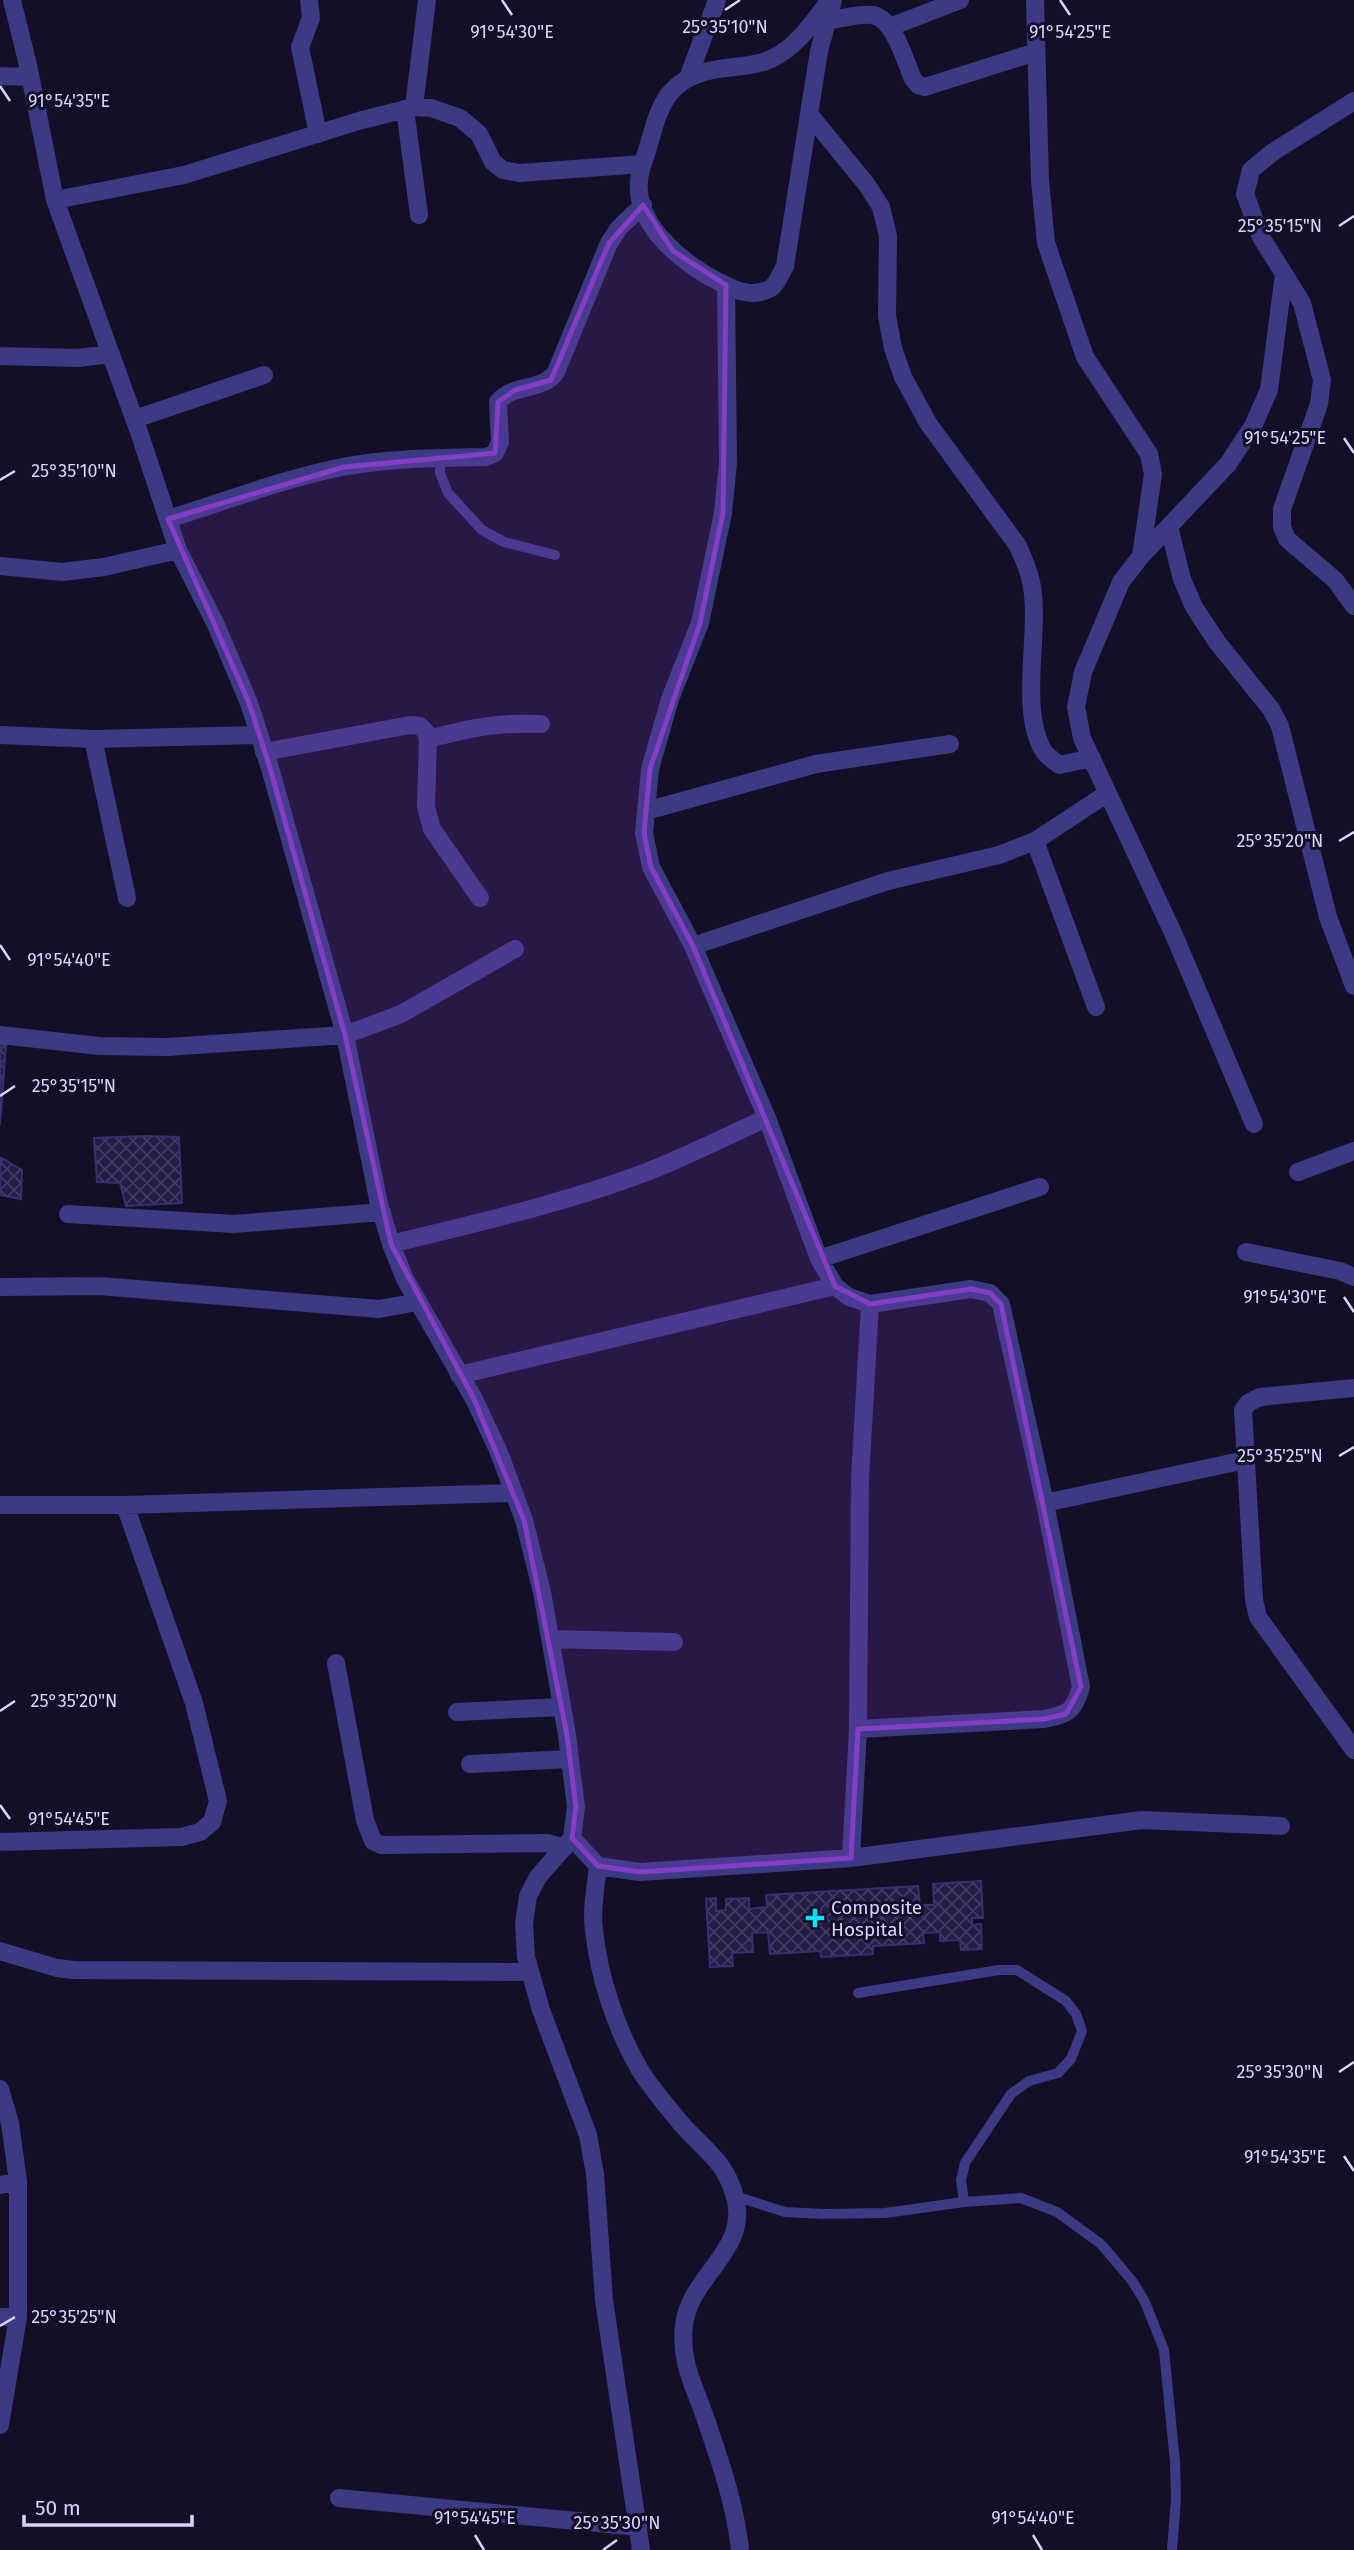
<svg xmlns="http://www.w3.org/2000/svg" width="1354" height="2550" font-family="'Fira Sans',sans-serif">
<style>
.building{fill:url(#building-cross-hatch);stroke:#3b2d73;stroke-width:2}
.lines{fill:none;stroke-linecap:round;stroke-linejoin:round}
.lane{stroke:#3d3a85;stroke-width:10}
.street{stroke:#3d3a85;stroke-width:18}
.marked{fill:#843dc5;fill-opacity:0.2;stroke:#843dc5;stroke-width:5;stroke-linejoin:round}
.ticks{fill:none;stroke:#d9d4ff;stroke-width:2.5}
.poi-dot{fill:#00e5ff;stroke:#130f26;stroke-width:2.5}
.labels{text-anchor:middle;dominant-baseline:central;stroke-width:6;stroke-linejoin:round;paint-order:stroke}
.poi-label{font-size:19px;fill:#d9d4ff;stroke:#130f26;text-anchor:start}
.ticks-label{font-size:18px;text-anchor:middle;fill:#d9d4ff;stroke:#130f26;stroke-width:6;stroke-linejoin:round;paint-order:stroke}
</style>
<defs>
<pattern id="building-cross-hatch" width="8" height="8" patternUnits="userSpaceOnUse" patternTransform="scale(1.75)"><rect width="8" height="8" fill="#241b47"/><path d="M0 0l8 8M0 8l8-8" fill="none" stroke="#433b63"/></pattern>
</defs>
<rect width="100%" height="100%" fill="#130f26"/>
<path class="building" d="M0,1044H6L0,1125Z
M146,1136L179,1137L182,1203L126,1206L120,1183L97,1182L94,1138Z
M0,1157L22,1170L21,1199L0,1195Z
M981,1881L983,1918H972V1925L981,1924L982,1949L961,1950L960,1940L940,1941V1932L923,1933L924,1943L873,1946V1954L821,1957L820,1951L770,1954L768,1932L752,1933L753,1952L732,1953L733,1966L710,1967L706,1899L716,1898V1911L726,1910V1899L749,1898V1909L767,1907L766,1895L918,1886L920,1905H934L933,1884Z"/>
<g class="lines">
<path class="lane" d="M440,458V473L448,493L482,530L504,542L555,555
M858,1993L999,1970H1017L1066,2001L1076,2014L1082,2031L1071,2059L1058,2073L1029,2081L1011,2094L965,2163L961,2180L964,2202
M735,2196L785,2212L825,2214L885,2213L964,2202L1021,2198L1057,2212L1101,2244L1133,2282L1145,2302L1164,2350L1175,2462L1176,2499L1172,2550"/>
<path class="street" d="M12,0L28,65L55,200L139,432L178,550L216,625L249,703L270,768L345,1035L379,1204L391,1244L405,1279L474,1399L498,1450L524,1520L542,1592L567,1735L576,1807L572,1838L538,1877L528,1896L524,1924L526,1957L541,2010L588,2135L595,2174L604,2300L641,2550
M309,0L311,18L300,47L318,134
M830,0C813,22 797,47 771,59C754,67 731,66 713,70C668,79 660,104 649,144C646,156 640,168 639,180C634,226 685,265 721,283C737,291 753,298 771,288C777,284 781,273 785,266L819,51L833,0
M1035,0L1040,181L1046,243L1085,357L1149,454L1153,474L1141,556
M827,21C841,19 858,13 872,15C894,18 905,61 913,79L918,85L925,87L1036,52
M890,27L960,0
M0,76L30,77
M688,78L717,0
M1354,101L1273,152L1251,170L1245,194L1261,237L1302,303L1322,380L1319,404L1282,509V527L1287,539L1335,580L1354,606
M414,107L427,0
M405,109L419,215
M809,114L867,185L881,207L888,236L887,316L893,348L903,377L928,423L1018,546C1024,560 1030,572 1032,587C1040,634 1019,709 1043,750C1046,756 1054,760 1059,765L1092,758
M55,200L184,175L362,120L414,107L431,108L460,118L479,134L493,162L503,170L519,173L643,164
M726,285L728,463L723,513L700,623L670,699L650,769L644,833L651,867L693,946L767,1118L819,1259L835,1286L849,1297L870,1304L971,1289L990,1293L1001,1304L1045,1503L1081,1687C1074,1712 1068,1714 1044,1719L858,1729
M0,356L78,358L111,354
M135,419L264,375
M168,519C226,501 283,479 342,467C389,458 439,458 486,457L495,453L500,442L498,402C513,383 542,392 556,372L609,243L619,228L643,205
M1169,527L1182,579L1194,607L1217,642L1271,709L1280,726L1328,917L1354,986
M0,566L62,572L104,567L178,550
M0,735L93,739L259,735
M93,739L127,898
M428,739C471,728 496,722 541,724
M264,752L410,725L420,726L426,732L428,739L426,807L432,829L480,898
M646,811L816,764L950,744
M1035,841L1096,1007
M693,946L888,881L999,855L1035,841L1108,793
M0,1035L99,1046L167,1047L345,1035L401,1014L515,949
M1254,1124L1174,935L1082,738L1076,707L1083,672L1121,582L1141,556L1228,464L1253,426L1269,390L1284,274
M1298,1172L1354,1151
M68,1214L234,1224L382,1212
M391,1244C476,1223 562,1204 644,1173C686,1157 726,1136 767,1118
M1246,1252L1340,1271L1354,1277
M819,1259L1040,1187
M0,1287L100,1286L379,1309L417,1302
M459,1375L835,1286
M1354,1388L1260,1397L1248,1403L1243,1410L1254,1600L1258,1617L1354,1750
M1045,1503L1245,1460
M0,1505H125L513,1493
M550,1639L674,1642
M336,1663L365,1820L373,1841L381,1845L548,1843L564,1848
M457,1712L562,1707
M470,1764L569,1759
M572,1838L598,1866L640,1872L851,1858L1142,1820L1281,1826
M0,1842L181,1837L200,1832L212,1822L218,1801L194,1703L125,1505
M851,1858L858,1729L860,1479L870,1304
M598,1866C596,1886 591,1909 594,1930C599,1977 616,2029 640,2070C651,2088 666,2105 679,2121C701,2148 725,2159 735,2197C750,2250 690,2275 684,2325C680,2362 693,2383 705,2417C720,2461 735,2503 740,2550
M0,1951L57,1968L73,1970L529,1972
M0,2089L10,2123L18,2181V2317L0,2425
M0,2185L18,2181
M0,2317H18
M339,2498L639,2527"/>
</g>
<path class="marked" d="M643,205L673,251L726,285L723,513L700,623L650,769L644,833L651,867L693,946L835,1286L870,1304L971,1289L990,1293L1001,1304L1081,1687L1066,1714L1044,1719L858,1729L851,1858L640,1872L598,1866L572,1838L576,1807L567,1735L524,1520L474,1399L391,1244L345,1035L270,768L249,703L168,519L344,467L495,453L498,402L515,390L551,380L609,243Z"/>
<path class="ticks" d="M502,0L512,15M1060,0L1070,15M725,10L740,0M0,86L10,101M1339,226L1354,216M1344,438L1354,453M0,480L15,471M1339,841L1354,832M0,945L10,960M0,1096L15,1086M1344,1297L1354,1312M1339,1456L1354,1447M0,1711L15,1701M0,1805L10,1819M1339,2072L1354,2062M1344,2156L1354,2171M0,2326L15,2317M475,2535L484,2550M1033,2535L1042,2550M603,2550L617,2540"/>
<path class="poi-dot" d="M811.5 1907.5h7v7h7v7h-7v7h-7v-7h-7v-7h7z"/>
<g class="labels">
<g class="poi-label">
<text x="831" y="1907">Composite<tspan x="831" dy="22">Hospital</tspan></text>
</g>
</g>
<g class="ticks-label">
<text x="725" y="33">25°35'10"N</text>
<text x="512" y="38">91°54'30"E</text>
<text x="1070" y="38">91°54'25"E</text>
<text x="69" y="107">91°54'35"E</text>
<text x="1280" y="232">25°35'15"N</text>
<text x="1285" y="444">91°54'25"E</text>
<text x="74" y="477">25°35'10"N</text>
<text x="1280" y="847">25°35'20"N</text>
<text x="69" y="966">91°54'40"E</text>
<text x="74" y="1092">25°35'15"N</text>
<text x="1285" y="1303">91°54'30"E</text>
<text x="1280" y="1462">25°35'25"N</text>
<text x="74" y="1707">25°35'20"N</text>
<text x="69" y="1825">91°54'45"E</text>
<text x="1280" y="2078">25°35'30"N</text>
<text x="1285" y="2163">91°54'35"E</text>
<text x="74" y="2323">25°35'25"N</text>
<text x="475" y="2524">91°54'45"E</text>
<text x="1033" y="2524">91°54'40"E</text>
<text x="617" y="2529">25°35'30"N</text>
</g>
<path d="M24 2515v10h168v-10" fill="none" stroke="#d9d4ff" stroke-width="3.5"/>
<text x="35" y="2515" font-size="21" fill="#d9d4ff" stroke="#130f26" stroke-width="5" paint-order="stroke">50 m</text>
</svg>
